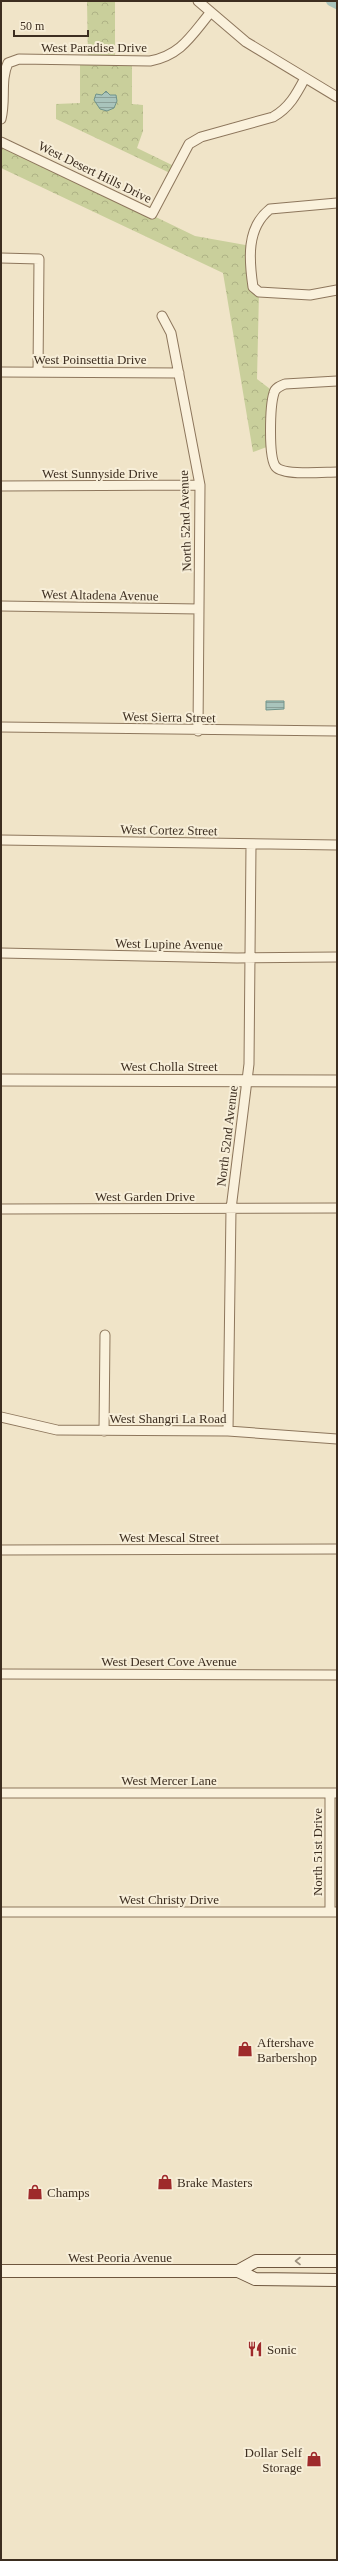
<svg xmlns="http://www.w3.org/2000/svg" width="338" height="2561" font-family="Georgia,serif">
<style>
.park{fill:url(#park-crowns)}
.water{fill:url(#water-rules);stroke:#6f938a}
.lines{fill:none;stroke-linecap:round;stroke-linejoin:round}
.canal{stroke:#a9c4bc;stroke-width:10}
.minor-casing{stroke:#8d765c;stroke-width:11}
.tertiary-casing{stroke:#8d765c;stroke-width:13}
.secondary-casing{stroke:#6f573f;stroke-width:14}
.minor{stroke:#faf1dc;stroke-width:9}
.tertiary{stroke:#faf1dc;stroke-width:11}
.secondary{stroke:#faf1dc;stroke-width:12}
.oneway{stroke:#9c907e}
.labels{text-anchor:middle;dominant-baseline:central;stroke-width:4;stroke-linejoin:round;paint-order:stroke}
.street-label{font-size:13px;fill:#3d2e20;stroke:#f7eed8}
.poi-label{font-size:13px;fill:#3d2e20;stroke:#f7eed8;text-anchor:start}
</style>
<defs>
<pattern id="park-crowns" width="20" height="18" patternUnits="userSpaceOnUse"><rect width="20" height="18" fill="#c9cf9b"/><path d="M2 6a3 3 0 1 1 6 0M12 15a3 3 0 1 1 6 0" fill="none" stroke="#aeb285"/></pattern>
<pattern id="water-rules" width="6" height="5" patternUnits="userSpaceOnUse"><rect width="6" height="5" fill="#a9c4bc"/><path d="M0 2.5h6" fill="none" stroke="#8ba098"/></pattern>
</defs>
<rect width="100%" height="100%" fill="#f0e4c8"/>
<path class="park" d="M87,1H115V60L132,61V104L143,105V131L137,148L176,167L172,174L56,119V104L80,103V60H88Z
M1,142L195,236L251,246V276L259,292L257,379L274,392L272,445L253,452L223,273L1,168Z"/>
<path class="water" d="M106,91L110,95H116L117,101L114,108L107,111L100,109L94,100L96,94L102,95Z
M266,701H284V709L266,710Z"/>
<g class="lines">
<path class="canal" d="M331,1L337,4"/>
<defs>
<path id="minor" d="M198,1L246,42L337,97
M1,119C6,100 0,80 8,63L19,59L150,61C181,55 191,36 210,13
M1,142L152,214L189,144L201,137L273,117C289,108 296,95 305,78
M337,203L270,209C246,228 249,260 253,287L259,292L310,295L337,290
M1,258L39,259L38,372
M162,316L171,333L200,485L198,731
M1,372L179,373
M337,381L285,384C280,386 275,388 274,393C270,405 268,458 276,467C284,476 325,472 337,472
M1,486L200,485
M1,606L199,609
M1,727L337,731
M1,840L337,845
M1,953L237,958L337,957
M1,1209L337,1208
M1,1417L57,1430L228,1431L337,1439
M104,1431L105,1335
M228,1431L231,1209L249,1064L251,845
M1,1550L337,1549
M1,1674L337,1675
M1,1793H337
M330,1793V1912
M1,1912H337"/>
<path id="tertiary" d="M1,1080L337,1081"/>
<path id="secondary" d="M1,2271H238L255,2279L337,2280
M238,2271L256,2261H337"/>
</defs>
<use href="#minor" class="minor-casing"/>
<use href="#tertiary" class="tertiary-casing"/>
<use href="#secondary" class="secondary-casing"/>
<use href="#minor" class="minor"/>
<use href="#tertiary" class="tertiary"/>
<use href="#secondary" class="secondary"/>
</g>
<defs><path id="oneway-chevron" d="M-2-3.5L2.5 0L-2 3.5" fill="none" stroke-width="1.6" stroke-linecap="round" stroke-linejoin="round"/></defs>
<use class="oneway" href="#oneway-chevron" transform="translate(298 2261) rotate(-180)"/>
<defs>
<symbol id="shop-bare" viewBox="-9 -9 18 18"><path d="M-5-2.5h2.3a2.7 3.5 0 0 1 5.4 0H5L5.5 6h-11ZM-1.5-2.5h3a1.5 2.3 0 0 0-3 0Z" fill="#9e2a2b" stroke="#f7eed8" stroke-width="2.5" paint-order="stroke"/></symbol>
<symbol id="restaurant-bare" viewBox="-9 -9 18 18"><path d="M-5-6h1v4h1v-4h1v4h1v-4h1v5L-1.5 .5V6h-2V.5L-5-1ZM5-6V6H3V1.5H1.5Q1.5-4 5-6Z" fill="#9e2a2b" stroke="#f7eed8" stroke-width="2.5" paint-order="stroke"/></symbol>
</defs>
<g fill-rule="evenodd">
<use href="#shop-bare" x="234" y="2038" width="22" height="22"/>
<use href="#shop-bare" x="154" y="2171" width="22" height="22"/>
<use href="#shop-bare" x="24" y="2181" width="22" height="22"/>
<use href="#restaurant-bare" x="244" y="2338" width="22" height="22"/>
<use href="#shop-bare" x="303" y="2448" width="22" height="22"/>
</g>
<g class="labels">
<g class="street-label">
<text x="94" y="47">West Paradise Drive</text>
<text transform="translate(95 172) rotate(26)">West Desert Hills Drive</text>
<text x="90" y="359">West Poinsettia Drive</text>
<text x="100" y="473">West Sunnyside Drive</text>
<text transform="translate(185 521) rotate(-92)">North 52nd Avenue</text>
<text transform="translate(100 595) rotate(1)">West Altadena Avenue</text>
<text transform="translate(169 717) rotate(1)">West Sierra Street</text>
<text transform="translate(169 830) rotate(1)">West Cortez Street</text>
<text transform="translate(169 944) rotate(1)">West Lupine Avenue</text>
<text x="169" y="1066">West Cholla Street</text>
<text transform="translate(227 1136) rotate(-83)">North 52nd Avenue</text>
<text x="145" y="1196">West Garden Drive</text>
<text x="168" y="1418">West Shangri La Road</text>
<text x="169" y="1537">West Mescal Street</text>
<text x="169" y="1661">West Desert Cove Avenue</text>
<text x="169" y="1780">West Mercer Lane</text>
<text transform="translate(317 1852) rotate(-90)">North 51st Drive</text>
<text x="169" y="1899">West Christy Drive</text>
<text x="120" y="2257">West Peoria Avenue</text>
</g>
<g class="poi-label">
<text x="257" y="2042">Aftershave<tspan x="257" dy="15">Barbershop</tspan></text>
<text x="177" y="2182">Brake Masters</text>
<text x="47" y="2192">Champs</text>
<text x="267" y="2349">Sonic</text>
<text x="302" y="2452" text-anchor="end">Dollar Self<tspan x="302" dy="15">Storage</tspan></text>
</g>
</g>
<rect width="338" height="2561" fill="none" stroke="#3d2e20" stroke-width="4"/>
<path d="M14 30v6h74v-6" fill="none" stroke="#3d2e20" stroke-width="2"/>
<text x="20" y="30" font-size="12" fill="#3d2e20" stroke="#f7eed8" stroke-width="3" paint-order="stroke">50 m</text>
</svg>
